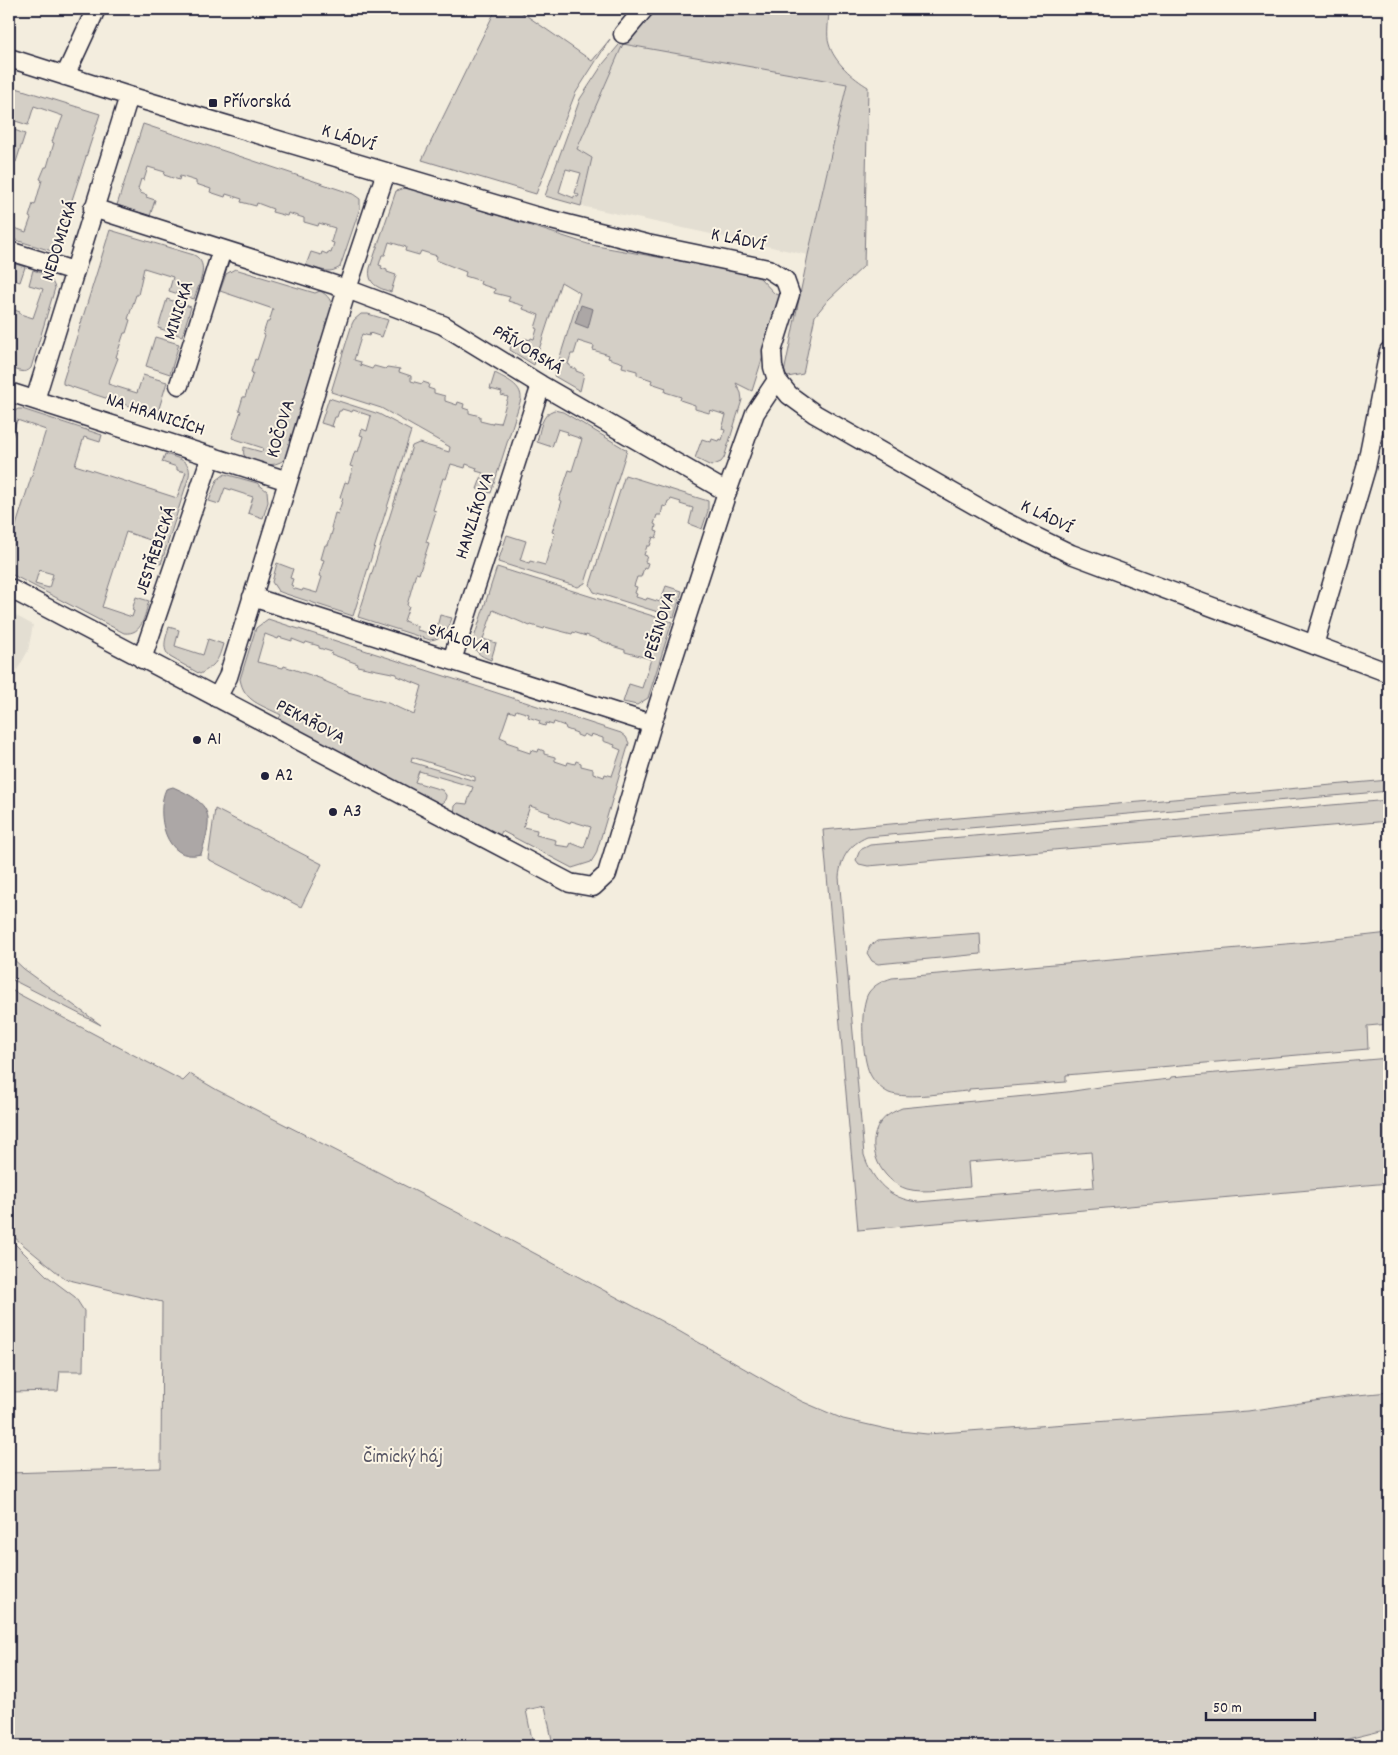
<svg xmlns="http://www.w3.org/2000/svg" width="1398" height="1755" font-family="Dekko,sans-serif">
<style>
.built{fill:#e3ded2}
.green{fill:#d4cfc6;stroke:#7b7880;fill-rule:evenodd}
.water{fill:#aca7a6;stroke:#75727b}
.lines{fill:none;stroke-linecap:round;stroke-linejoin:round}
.minor-casing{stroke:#22223b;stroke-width:21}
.minor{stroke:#fcf5e5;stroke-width:18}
.poi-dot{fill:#22223b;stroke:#fcf5e5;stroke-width:2}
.labels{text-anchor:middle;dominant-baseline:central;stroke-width:4;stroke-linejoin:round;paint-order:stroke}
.poi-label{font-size:19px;fill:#22223b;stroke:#fcf5e5;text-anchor:start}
.street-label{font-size:19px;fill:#22223b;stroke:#fcf5e5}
.park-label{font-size:19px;fill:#575665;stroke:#fcf5e5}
</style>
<rect width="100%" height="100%" fill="#f3edde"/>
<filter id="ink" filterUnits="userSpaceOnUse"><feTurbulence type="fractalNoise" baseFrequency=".02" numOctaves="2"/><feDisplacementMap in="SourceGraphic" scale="10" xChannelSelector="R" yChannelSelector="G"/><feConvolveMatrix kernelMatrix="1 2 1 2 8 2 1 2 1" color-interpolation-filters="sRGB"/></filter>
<g filter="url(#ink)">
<path class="built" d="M623,44L847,84L808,255L581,206L592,158L577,149Z
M9,612L33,625L28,651L9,684Z"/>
<path class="green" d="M496,9H517L592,61L610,39L575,94L536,194L422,160Z
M649,9H829C829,18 826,36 829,44C834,62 853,78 868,87L864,266L828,300L815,316L803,374L783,378L808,255L847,84L623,44L577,149L592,158L581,206L545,196L580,99L603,64ZM566,169L581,173L575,193L579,195L578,197L574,196V198L559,192Z
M13,87L100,114L55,252L9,238V226L26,232L31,218L29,217L33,204L35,205L42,180L40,179L45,167H47L54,143L52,142L56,129H58L63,116L34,106L28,125L9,119V101Z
M143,124L353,194L360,199V208L340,267C329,275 319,269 306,265L311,252L321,255L322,252L327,254L328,252L331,253L334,243L331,242L335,228L319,223L318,226L304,222V218L288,213L287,216L272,212L273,209L257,203L256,206L241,202L242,199L226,194L225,197L210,192L211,189L196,184V181L180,176L179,180L164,175L165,172L148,167L144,180L141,179L138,189L140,191V193L147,195L146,197L155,200L150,216L117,205Z
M9,128L25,134L16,162L9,160Z
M408,187L591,245L729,270L760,278L775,294L780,295V302L752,391L736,383L741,393L742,400L724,458L721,462L711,466L695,458L702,439L711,442L712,439L718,441L719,439L722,440L725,430L722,429L726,415L710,410L709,413L695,409V405L680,400L681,397L665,392L666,388L651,383L652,380L637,375V371L622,367L623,363L608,358L609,355L593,350L594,346L578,341L574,354H571L568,364L570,365V367L576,369V371L584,374L580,391L554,376L580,293L561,282L534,365L510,350L514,335V338L523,341L524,338L530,340L531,338L534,339L537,329L535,328L539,315L523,309L524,306L508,301L510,297L494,293L495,289L480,284L481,281L465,276L466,272L436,260L437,256L421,251L419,255L405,251L406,247L389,242L385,255H382L379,265L382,266L381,268L387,270V272L396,275L391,292C378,288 367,284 370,268L396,191Z
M110,230L194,255C211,264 198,285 194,299L169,291L173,277L144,268L138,295H136L128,319L130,320L126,333H124L116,357L118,358L108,384L137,393L143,375L167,382L157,415L63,384V381Z
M9,262L25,267L20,282L9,278Z
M235,269L315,293L320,291C328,295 332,301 333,311L289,452C286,457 284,461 278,463C270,467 249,464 244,455C243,452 244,449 244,447L262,452L263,448L232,438L241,411L239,410L243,397H245L253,373L251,372L255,359L257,360L265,335L263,334L267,322H269L273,309L220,291L226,274Z
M33,270C45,274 51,276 55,288L31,368C25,375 17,370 9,367V308L20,312V314L33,318L43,289L29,285Z
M167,299L191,307L182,336L158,328Z
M361,314H368L388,320L382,337L370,333L369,336L362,334L354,360L361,362L360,365L372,369L374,366L385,369L387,367L400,369L399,372L411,376V381L422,384L423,382L429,384L428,388L434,390V393L445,396V401L457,405L458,402L464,404L463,408L469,410V413L480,416V421L492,424L493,422L500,423L508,397L501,395L502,392L490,389L495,373C506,379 522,385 521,399L491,493L477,489L483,473L476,471L477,468L466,464L465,468L451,464L446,479L443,478L433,510L436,511L426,542L429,543L419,574L416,573L407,605L409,606L404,621L417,626V630L428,633L429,629L436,631L440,615L452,618C448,630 443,639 430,640L358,617L412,446L419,443L449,452L450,447L381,408L331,392L352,324L354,320Z
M155,337L179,344L170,374L146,366Z
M329,398L379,414L411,431L353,616L283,593L278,591L272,582L277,563L293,569L290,578L293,579L291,585L293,586L292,588L302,591L303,589L317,593L322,577L319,576L324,560L321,559L325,545H328L333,529L331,528L335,513L338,514L343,498L340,497L345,482L348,483L353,467L350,466L355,451L358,452L363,436L360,435L362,429L367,431L371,416L353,410L352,412L342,409L341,411H339L337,417H335L332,426L334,427L321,423Z
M18,409H22L102,435L100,442L84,437L75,465L177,498L186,472L177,470V467L162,462L165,454C177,458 192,460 189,476L161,564L148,560L156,542L126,532L102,607L132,617L134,611L132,610L136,597L149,601C144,616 143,635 124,633L9,573V548L46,430L17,420L12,436L9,435V415ZM39,570L53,574L49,588L35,584Z
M554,410L563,412L627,450L585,583L578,587L498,562L507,535L526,541L520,560L529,563L530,561L545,565L555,533L552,532L562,501L559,500L569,470L572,471L582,439L567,434L568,432L558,429L552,447L537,442C540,431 541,414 554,410Z
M225,474L257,483L267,491L268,502L263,518L248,513L253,497L225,488L219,504L209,501L217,480Z
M625,475L708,501V511L702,529L689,524L693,508L680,504L681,502L671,499L670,501H668L666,507L663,506L661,515H657L654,524L656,525L655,531L658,532L656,538L653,537L650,546H647L644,555L647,556L645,562L648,563L646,569L644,568L641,577H637L634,586L637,587L635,593L637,594L636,597L646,600L647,598L660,602L666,586L682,591L674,617L594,592L590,585Z
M497,567L672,622L648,698L637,705L623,702L629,684L642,688L651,659L625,652V650L612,646V645L586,635V636L573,632L572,634L545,627L544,629L531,625L530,626L493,610L483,639L496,643L491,660C480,656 472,651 474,638Z
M268,619L621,733L626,737L629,743L596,854L591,862L572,868L502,831L500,835L527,849V851L454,813L455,806L458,803L467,804L473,787L419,771L415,782L442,790L446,795C446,801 442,804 437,804L278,720L281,715C262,705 244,702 240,679L256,628ZM265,634L278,639L279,637L292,641V639L305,644L306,642L319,646V648L332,652L331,654L358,664L357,666L397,674V676L422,686L414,715L388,703L348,692V691L322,680V679L284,666L283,668L257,662ZM516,710L529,714L528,717L540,721L539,724L545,726L546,723L553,725L554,722L565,726L566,729L577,733V735L582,737L584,734L590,737L591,734L603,738V741L615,745L614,747L621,750L612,776L605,774L604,777L593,773V769L581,766V763L576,761L575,764L568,762L567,765L555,761V757L544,754V751L539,749L538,752L531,750L530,753L518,749V746L506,742L507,740L500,737L509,711L515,713ZM412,757L475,777V781L411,762ZM530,806L550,813L549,815L570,823L571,821L591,827L584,848L571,843L569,847L555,845L556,840L536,835L537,830L523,827Z
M169,627L179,630L175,646L203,655L208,639L223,644C218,661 216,665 200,674L170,657C161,648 166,638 169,627Z
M1389,780V791L867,837C849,845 841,857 839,877L864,1155C873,1182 890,1199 918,1202L1094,1187L1091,1152L968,1162L970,1187C951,1188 925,1194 907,1189C881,1181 864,1147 880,1123C886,1115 893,1112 902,1108L1067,1092L1113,1085L1170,1079L1171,1077L1389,1058V1183L858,1230L823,830Z
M1389,800V821L868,866L859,864L856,860L860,850L870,845Z
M215,809L322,864L301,907L208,859Z
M980,933L981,954L878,964L872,961L867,953L870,946L877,941Z
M1389,933V1024L1367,1026L1368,1049L1066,1075V1082L969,1089V1091C949,1092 907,1100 889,1093C881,1089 874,1082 870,1074C862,1059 859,1006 869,992C875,984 883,981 892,978L1309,942Z
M9,955L24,969L101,1025L9,978Z
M9,989L183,1081L190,1074L217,1090L476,1222L663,1322L801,1401L843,1419L891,1430L927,1434L1248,1411L1347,1396L1389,1392V1729L1319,1746H9V1473L161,1468L162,1302L65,1279L9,1233ZM545,1706L552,1740L533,1744L526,1710Z
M9,1238L47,1276L75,1297L84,1311L83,1371H60L58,1391L9,1392Z"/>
<path class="water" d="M581,305L593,309L588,328L575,323Z
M173,787C212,804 214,814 201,854C165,864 155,813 166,789Z"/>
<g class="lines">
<defs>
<path id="minor" d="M623,34L644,9
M9,58L129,96L535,216L647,244L768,269L785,280L790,294L772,351L773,367L777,380L789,395L815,414L999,519L1071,554L1389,673
M65,76L96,9
M93,208L347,289L443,325L541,385L727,492
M9,251L74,271
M179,385L222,250
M9,392L288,481
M35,400L129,96
M9,588L570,883L593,887L607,874L652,724L727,492L755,413L777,380
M252,597L652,724
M1314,645L1366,468L1389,351
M142,659L211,456
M452,660L541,385
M217,698L228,677L347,289L386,172"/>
</defs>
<use href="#minor" class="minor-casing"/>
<use href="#minor" class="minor"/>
</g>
</g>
<g class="poi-dot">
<rect x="208" y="98" width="10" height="10" rx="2.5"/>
<circle cx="197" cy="740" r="5"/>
<circle cx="265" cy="776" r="5"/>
<circle cx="333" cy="812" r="5"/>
</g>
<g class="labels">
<g class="poi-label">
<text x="223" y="103">Přívorská</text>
<text x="207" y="740">A1</text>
<text x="275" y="776">A2</text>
<text x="343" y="812">A3</text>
</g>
<g class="street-label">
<text transform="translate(348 139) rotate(17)">K LÁDVÍ</text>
<text transform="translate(61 241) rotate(-73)">NEDOMICKÁ</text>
<text transform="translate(738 241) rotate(12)">K LÁDVÍ</text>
<text transform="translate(180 311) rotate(-72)">MINICKÁ</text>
<text transform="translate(527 351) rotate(31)">PŘÍVORSKÁ</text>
<text transform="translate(155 416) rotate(18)">NA HRANICÍCH</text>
<text transform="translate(282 429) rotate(-73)">KOČOVA</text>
<text transform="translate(476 516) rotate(-72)">HANZLÍKOVA</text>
<text transform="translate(1046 518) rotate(26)">K LÁDVÍ</text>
<text transform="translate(157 551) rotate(-71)">JESTŘEBICKÁ</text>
<text transform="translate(661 626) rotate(-72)">PEŠINOVA</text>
<text transform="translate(459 640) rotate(18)">SKÁLOVA</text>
<text transform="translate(310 723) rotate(28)">PEKAŘOVA</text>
</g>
<g class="park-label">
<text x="403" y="1458">Čimický háj</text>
</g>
</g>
<rect width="1398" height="1755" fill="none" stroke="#fcf5e5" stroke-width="30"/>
<rect x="15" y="15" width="1368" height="1725" fill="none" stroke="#22223b" stroke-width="2" filter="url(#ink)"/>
<path d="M1206 1712v8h109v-8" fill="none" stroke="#22223b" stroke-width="2.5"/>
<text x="1213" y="1712" font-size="15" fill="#22223b" stroke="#fcf5e5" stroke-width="4" paint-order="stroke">50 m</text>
</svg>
